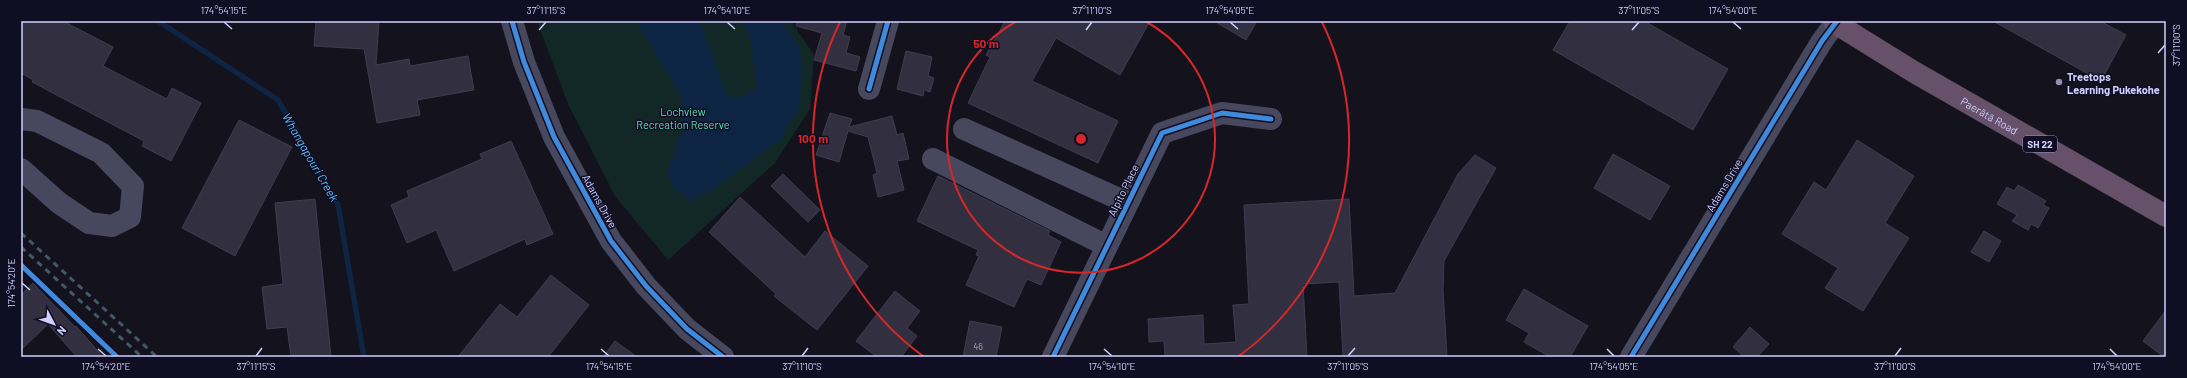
<svg xmlns="http://www.w3.org/2000/svg" width="2187" height="378" font-family="Barlow,sans-serif">
<style>
.green{fill:#112827}
.water{fill:#0d2443}
.lines{fill:none;stroke-linecap:round;stroke-linejoin:round}
.stream{stroke:#0d2443;stroke-width:5.5}
.building{fill:#323040;stroke:#3f3c51}
.minor{stroke:#47485e;stroke-width:22}
.highway{stroke:#66506a;stroke-width:22}
.rail{stroke:#405867;stroke-width:3;stroke-dasharray:6 5;stroke-linecap:butt}
.cycleway-casing{stroke:#100e22;stroke-width:8}
.cycleway{stroke:#408adc;stroke-width:5}
.ticks{fill:none;stroke:#d1cfff;stroke-width:1.5}
.ring{fill:none;stroke:#d62828;stroke-width:2}
.poi-dot{fill:#8f8db0;stroke:#100e22;stroke-width:1.5}
.labels{text-anchor:middle;dominant-baseline:central;stroke-width:3;stroke-linejoin:round;paint-order:stroke}
.number-label{font-size:9px;fill:#a9a7cf}
.shield{fill:#100e22;stroke:#9795bd;stroke-width:1}
.shield-label{font-size:10px;font-weight:bold;fill:#d1cfff}
.poi-label{font-size:11px;font-weight:bold;fill:#d1cfff;stroke:#100e22;text-anchor:start}
.park-label{font-size:11px;fill:#5bdfb6;stroke:#100e22}
.street-label{font-size:11px;fill:#d1cfff;stroke:#100e22}
.water-label{font-size:12px;font-style:italic;fill:#5dbdfe;stroke:#100e22}
.centre{fill:#d62828;stroke:#100e22;stroke-width:2}
.ring-label{font-size:12px;text-anchor:middle;font-weight:bold;fill:#d62828;stroke:#100e22;stroke-width:3;stroke-linejoin:round;paint-order:stroke}
.neatline{fill:none;stroke:#d1cfff;stroke-width:1.5}
.ticks-label{font-size:10px;text-anchor:middle;fill:#d1cfff}
</style>
<rect width="100%" height="100%" fill="#14121d"/>
<path class="green" d="M537,21H791L814,55L810,109L775,163L668,260L615,196L568,104Z"/>
<path class="water" d="M636,21H700L727,95L738,99L757,87L752,45L743,21H782L800,48L802,78L798,109L781,139L712,190L690,201L676,189L667,176L682,129L681,96Z"/>
<g class="lines">
<path class="stream" d="M158,21L278,100L338,205L364,357"/>
</g>
<path class="building" d="M21,21H63L113,47L103,66L167,99L172,88L201,103L171,161L142,146L144,141L32,82L33,80L21,73Z
M316,21H379L376,65L409,59L410,66L468,56L474,90L417,100L420,115L377,123L364,49L314,46Z
M797,21H847L843,35L850,37L846,53L860,57L856,71L814,60L822,33L796,26Z
M1005,21H1150L1120,75L1056,38L1032,81L1118,121L1098,163L968,103L990,57L986,55Z
M1214,21H1257L1246,40Z
M1570,21H1644L1728,69L1693,130L1553,50Z
M1993,21H2100L2126,35L2101,81Z
M906,51L932,57L928,76L934,78L930,92L924,90L923,96L897,89Z
M830,113L852,119L849,127L892,116L897,135L903,133L909,159L897,161L904,190L878,197L873,175L877,173L868,137L848,131L839,162L816,155Z
M239,120L292,147L235,256L182,228Z
M1857,140L1914,176L1885,223L1909,238L1863,311L1825,288L1838,268L1782,234L1814,182L1826,190Z
M511,141L553,234L527,245L525,239L454,271L436,230L407,243L391,205L409,197L407,191L482,159L480,154Z
M1613,154L1670,186L1650,220L1594,188Z
M1475,155L1496,168L1444,261L1443,290L1447,357H1343L1339,282L1303,284L1307,357H1165L1164,341L1149,342L1148,319L1203,315L1204,344L1236,342L1233,305L1249,304L1244,205L1349,199L1354,296L1395,293L1458,174Z
M783,174L820,210L808,222L771,186Z
M938,176L1050,231L1048,235L1061,242L1041,285L1027,279L1014,307L966,285L979,256L976,255L978,250L917,221Z
M2018,185L2046,201L2043,205L2049,208L2038,228L2031,224L2028,230L2012,221L2017,215L1997,204L2007,187L2014,191Z
M740,197L805,257L825,231L868,266L817,330L774,296L776,294L709,232Z
M315,199L331,357H291L287,327L267,329L262,287L283,284L275,203Z
M1984,231L2001,241L1989,262L1971,252Z
M551,275L589,305L548,357H458L500,304L517,317Z
M33,283L75,327L76,326L103,357H77L48,324L21,350V295Z
M1524,289L1588,326L1570,357H1550L1524,342L1529,333L1506,320Z
M895,291L920,311L907,328L917,336L901,357H877L856,341Z
M2166,310V357H2164L2143,341Z
M970,321L1002,327L996,357H963Z
M1750,327L1769,344L1757,357H1744L1733,347Z
M615,341L637,357H603Z"/>
<g class="lines">
<path class="minor" d="M512,21L524,62L554,137L611,241L646,286L687,329L723,357
M869,89L888,21
M21,119L37,121L101,153L133,186L130,217L112,226L89,223L59,203L21,169
M964,129L1128,203
M933,159L1107,246
M1053,357L1162,133L1222,113L1271,119
M1631,357L1822,41L1837,21"/>
<path class="highway" id="s1" d="M1835,23L1914,72L2166,216"/>
<path class="rail" d="M21,233L157,357
M21,247L142,357"/>
<defs>
<path id="cycleway" d="M512,21L524,62L554,137L611,241L646,286L687,329L723,357
M869,89L888,21
M21,265L117,357
M1053,357L1162,133L1222,113L1271,119
M1631,357L1822,41L1837,21"/>
</defs>
<use href="#cycleway" class="cycleway-casing"/>
<use href="#cycleway" class="cycleway"/>
</g>
<path class="ticks" d="M224,22L232,29M727,22L735,29M1230,22L1238,29M1733,22L1741,29M539,30L546,22M1086,30L1092,22M1632,30L1639,22M2158,53L2165,45M22,283L30,290M98,349L106,356M601,349L609,356M1104,349L1112,356M1607,349L1614,356M2110,349L2117,356M256,356L262,348M802,356L808,348M1348,356L1355,348M1895,356L1901,348"/>
<g class="ring">
<path d="M1145 21A134 134 0 1 1 1017 21"/>
<path d="M923 356A268 268 0 0 1 840 22M1322 22A268 268 0 0 1 1239 356"/>
</g>
<circle class="poi-dot" cx="2059" cy="82" r="4"/>
<g class="labels">
<g class="number-label">
<text x="978" y="346">46</text>
</g>
<rect class="shield" x="2023" y="136" width="34" height="16" rx="3"/>
<g class="shield-label">
<text x="2040" y="144">SH 22</text>
</g>
<g class="poi-label">
<text x="2067" y="76">Treetops<tspan x="2067" dy="13">Learning Pukekohe</tspan></text>
</g>
<g class="park-label">
<text x="683" y="111">Lochview<tspan x="683" dy="13">Recreation Reserve</tspan></text>
</g>
<g class="street-label">
<text stroke="none"><textPath href="#s1" startOffset="180">Paerātā Road</textPath></text>
<text transform="translate(1724 185) rotate(-59)">Adams Drive</text>
<text transform="translate(1123 190) rotate(-64)">Alpito Place</text>
<text transform="translate(600 201) rotate(61)">Adams Drive</text>
</g>
<g class="water-label">
<text transform="translate(311 157) rotate(60)">Whangapouri Creek</text>
</g>
</g>
<circle cx="1081" cy="139" r="6" class="centre"/>
<g class="ring-label">
<text x="986" y="48">50 m</text>
<text x="813" y="143">100 m</text>
</g>
<rect width="2187" height="378" fill="none" stroke="#100e22" stroke-width="44"/>
<g transform="translate(54 324) rotate(131)" stroke="#100e22" stroke-width="3" paint-order="stroke">
<path d="M0-3L7 15L0 10L-7 15Z" fill="#d1cfff"/>
<text y="-6" font-size="11" font-weight="bold" text-anchor="middle" fill="#d1cfff">N</text>
</g>
<rect x="22" y="22" width="2143" height="334" class="neatline"/>
<g class="ticks-label">
<text x="224" y="14">174°54'15"E</text>
<text x="546" y="14">37°11'15"S</text>
<text x="727" y="14">174°54'10"E</text>
<text x="1092" y="14">37°11'10"S</text>
<text x="1230" y="14">174°54'05"E</text>
<text x="1639" y="14">37°11'05"S</text>
<text x="1733" y="14">174°54'00"E</text>
<text transform="translate(2176 45) rotate(-90)" y="4">37°11'00"S</text>
<text transform="translate(11 283) rotate(-90)" y="4">174°54'20"E</text>
<text x="106" y="370">174°54'20"E</text>
<text x="256" y="370">37°11'15"S</text>
<text x="609" y="370">174°54'15"E</text>
<text x="802" y="370">37°11'10"S</text>
<text x="1112" y="370">174°54'10"E</text>
<text x="1348" y="370">37°11'05"S</text>
<text x="1614" y="370">174°54'05"E</text>
<text x="1895" y="370">37°11'00"S</text>
<text x="2117" y="370">174°54'00"E</text>
</g>
</svg>
